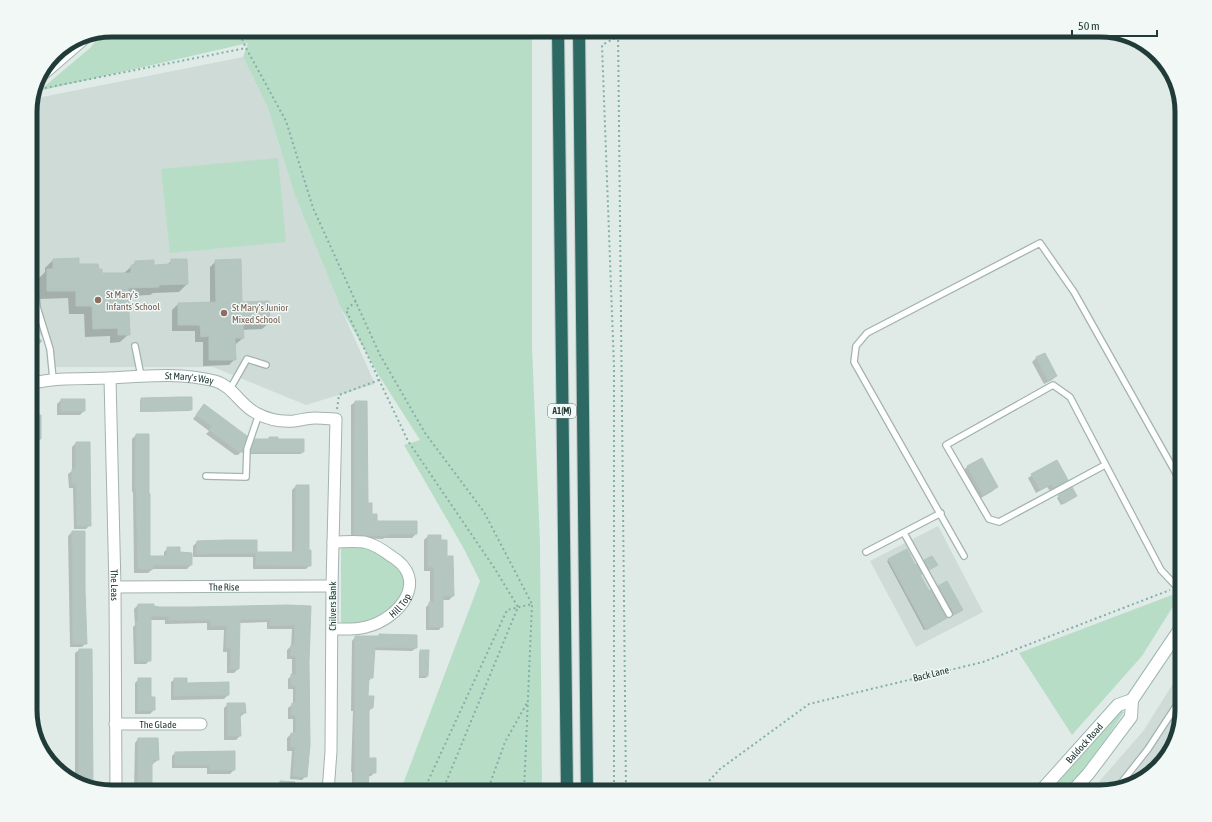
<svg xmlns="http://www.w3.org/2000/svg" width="1212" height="822" font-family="'Asap Condensed',sans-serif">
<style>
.built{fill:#cedbd7}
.green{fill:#b8ddc6}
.shadow{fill:#0003}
.building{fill:#b5c6c1;stroke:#b3c5bf}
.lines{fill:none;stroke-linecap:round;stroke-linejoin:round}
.lane-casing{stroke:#a3b3b0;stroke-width:8}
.street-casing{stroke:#a3b3b0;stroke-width:13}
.secondary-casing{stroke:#9fb7b1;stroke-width:14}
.highway-casing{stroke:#c1c8c7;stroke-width:14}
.path{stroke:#80b0a6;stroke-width:2;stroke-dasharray:2 3;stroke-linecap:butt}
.lane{stroke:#fff;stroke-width:5.5}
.street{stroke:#fff;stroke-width:11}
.secondary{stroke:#fff;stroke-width:12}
.highway{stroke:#2c6963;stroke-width:12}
.education-dot{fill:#8d6e63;stroke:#f1f8f5;stroke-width:1.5}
.labels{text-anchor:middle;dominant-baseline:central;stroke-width:3;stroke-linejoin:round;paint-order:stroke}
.shield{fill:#f1f8f5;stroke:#5f7471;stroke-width:1}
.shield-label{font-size:9px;font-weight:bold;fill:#213c38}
.education-label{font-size:10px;fill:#785e54;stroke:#f1f8f5;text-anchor:start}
.street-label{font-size:10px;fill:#213c38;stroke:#f1f8f5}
.rim{fill:none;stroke:#213c38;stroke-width:5}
</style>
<rect width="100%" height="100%" fill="#e0ebe8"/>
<path class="built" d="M243,57L268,108L294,193L340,306L375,384L306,405L213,367H55L52,342L47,349L43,337L30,325V107L32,99Z
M938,526L983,612L916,647L870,561Z
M1182,669V710L1168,756L1141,781L1100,792H1090L1144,730Z"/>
<path class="green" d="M112,30H532V345L540,543L542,792H400L480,581L464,549L404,445L420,440L378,374L340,306L294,193L268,108L243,57L248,43L39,91L90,48L103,32Z
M278,158L286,242L170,253L161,169Z
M363,545L400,565L406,587L398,605L370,624L346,625L341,622V549L343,546Z
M1172,595L1177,600L1142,656L1072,735L1019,653Z
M1121,711L1124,712C1106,740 1086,766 1065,792H1046Z"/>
<path class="shadow" d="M345,30H356L355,35L352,39L344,38Z
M53,260L98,270L101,274H123L136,262L153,266H166L172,260H186L187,284L179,292L153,293L150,295L128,296L129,334L120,342L110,343V336L85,337L84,314H69L68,298L40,299L39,278L45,272V268Z
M216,261L241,303L269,323L262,329L242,330L243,338L236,344H235V359L229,365L203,366V342H195V331H172V310L178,304L210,303V267Z
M1044,354L1056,376L1052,380L1044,384L1032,362L1036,358Z
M141,399L191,409L189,411L140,412V401Z
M61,400L84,411L80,415H57V404Z
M355,402H366L367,504L371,515L376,522H416V534L412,538H384L383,539L351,538V405Z
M200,410L242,451L238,455H235L206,434L209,431L193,419Z
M30,416L40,439L36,442H30Z
M136,435L149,557H164V552L168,548L179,553L191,565L187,569H153L148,573H134L133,492H132V439Z
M269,438L277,440L303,451L301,454H249L253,443L255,440H267Z
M76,443L90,525L86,529H74L73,488H69L68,474L72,471V447Z
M981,459L996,487L993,491L979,499L963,471L967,467Z
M1032,475L1067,480L1063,484L1050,491L1047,487L1036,493L1028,478Z
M296,486H308V551L310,565L306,569H253V557H193V546L197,542L256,553H292V490Z
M1059,496L1074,497L1061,505L1057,498Z
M72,532L86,643L82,647H70L68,536Z
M428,536L446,557H452L453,596L449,600H442V626L439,630H426V607L430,603V571H424V540Z
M889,560L919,575L944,619L924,630L887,561Z
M925,561L935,567L927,571L923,563Z
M939,587L961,610L960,612L952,616L937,588Z
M138,605L153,607H310L306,776L302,780L290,779L292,751H287V738L291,734H293V719H288V708L293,704V689H288V679L292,675V659H287V650L291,646L292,629H267V622L239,623L238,669L234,673H227V652H223L224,630H207V623L165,624V620H150V660L146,664H134L133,627L135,625L134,609Z
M379,635L416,648L412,651L373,650L372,677L368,682L367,697L372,708L368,712V759L375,772L371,776H368L367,792H348L352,789V772H351L353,711H351L352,641L355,637H378Z
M79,650H91V786L75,781V653Z
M421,651H428L427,676L426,678H419V653Z
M139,679L150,698L154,710L150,714H135V683Z
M175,679L186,684L228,695L224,699L171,700V682Z
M228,704L245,713L240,717V736L236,740H224V708Z
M138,739L158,760L151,765V792H134L135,743Z
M176,752L234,770L230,774H207V768H172V756Z
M281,782L293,792H276L277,786Z"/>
<path class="building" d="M79,258V264H98L99,269H102V273H131V265H135V261L154,260V265L171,264V259H187L188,284L159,285V287L128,288L130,335H118V328L93,329L92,306H76V291H47V269H53V259Z
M241,259L242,302L269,301L270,324H243L244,338H235L236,360H209V336L201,337L200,325H178V303L216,302L215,260Z
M30,330L42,341L30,353Z
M1045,353L1057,376L1048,381L1036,357Z
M181,397H192V410L141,411V398Z
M61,399H85V411H61Z
M355,401H367L368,503H372V514H377V521H417V534H387V536L354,535Z
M204,404L247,436L243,452H239L209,430L212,426L196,415Z
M30,415H41V439H30Z
M136,434H149V493L150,494V556H167V547H180V552L192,553V565H153V569H138L136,488H135Z
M269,437H278V439H304V452H251L255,439H269Z
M76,442H90L91,526H77L76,484H72V469H76Z
M982,458L998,487L983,495L967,466Z
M1057,460L1068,480L1054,488L1052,484L1040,490L1031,474Z
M296,485H309V550H311V566L256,565V553L197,554V541L226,540H257V552H295Z
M1072,487L1077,496L1063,504L1058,495Z
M72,531H85V590L87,644H73Z
M428,535H441V540H447V556H453L454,596H443V627H429V602H434V567H428Z
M907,549L915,565L917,564L922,574L920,575L929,591L931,590L947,618L926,630L888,559Z
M932,556L938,565L929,570L924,560Z
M947,581L963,610L953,615V612L938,586Z
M138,604H154V606L159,607H193L287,605L311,606L309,662L310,745L307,777L293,776L295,747H291V733H296V715H291L292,703H296V686L291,685V674L296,675V656H291V645H295V625L270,626V619L240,620L239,669H230L231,648H226L227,626H211V620H169V616H151V661H137L136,622H138Z
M379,634L417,635V648L375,647L373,678H369L368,696H374L373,708H369V758H376V773H369L368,792H355V636H379Z
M79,649H92L93,786L79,782Z
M420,650H429L428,676H420Z
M138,678H151V697H155V710L138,711Z
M174,678H187V683L229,682V695L174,696Z
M227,703H245L246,713H240L241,736H228Z
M138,738H158L159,760H153V764H152V788H138Z
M235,751V770H210V765H175V752Z
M280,781L295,782L294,792H279Z"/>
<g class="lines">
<defs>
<path id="lane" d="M30,243L32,249L37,307L50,349L53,379
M135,346L141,376
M230,389L247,359L266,365
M1105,465L999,522L989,519L946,445L1053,385L1070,397L1161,570L1177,587L1182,589
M206,476L246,477L247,449L259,414
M904,533L949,614
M866,552L941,513
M964,556L854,362L856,346L867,333L1040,243L1074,292L1182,484
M1118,787L1148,749L1182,697"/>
<g id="street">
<path id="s1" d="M110,378L115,587L116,792"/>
<path id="s2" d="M30,384C56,377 83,379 109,378C144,376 181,372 215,381C233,386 240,405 256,413C267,419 281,422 294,421C301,420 308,418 315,418C322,418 329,419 336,419L332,586L331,751L328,792"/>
<path id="s3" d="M115,587L332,586"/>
<path id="s4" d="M333,629C344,629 356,630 366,627C399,619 431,580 391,556C383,550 374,544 364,542C354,541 343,542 333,542"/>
<path id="s5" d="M115,724H201"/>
</g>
<g id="secondary">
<path d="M37,79L89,34"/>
<path id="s6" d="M1040,792L1118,705L1132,700"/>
<path d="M1072,792L1089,773L1131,717L1132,700L1182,626"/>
</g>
<path id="highway" d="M558,30L567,792
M579,30L587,792"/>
</defs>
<use href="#lane" class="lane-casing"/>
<use href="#street" class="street-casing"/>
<use href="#secondary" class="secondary-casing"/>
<use href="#highway" class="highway-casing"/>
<path class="path" d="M238,30L246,48L286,121L313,208L380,355L425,433L484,512L532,604L507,610L423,792
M618,30L626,792
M45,88L246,48
M356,301L346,310L408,441L495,569L518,607L442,792
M337,409L339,395L379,380
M487,792L505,742L527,703
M524,792L532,604
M615,792L614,788V367L602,45L630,30
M699,792L720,769L809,704L983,662L1170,590"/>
<use href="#lane" class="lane"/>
<use href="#street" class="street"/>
<use href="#secondary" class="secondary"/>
<use href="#highway" class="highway"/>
</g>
<g class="education-dot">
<circle cx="98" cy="300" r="4"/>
<circle cx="224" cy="313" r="4"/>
</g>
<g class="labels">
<rect class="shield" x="548" y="404" width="28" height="14" rx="3"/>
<g class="shield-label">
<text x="562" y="411">A1(M)</text>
</g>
<g class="education-label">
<text x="106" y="294">St Mary's<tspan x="106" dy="12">Infants' School</tspan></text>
<text x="232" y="307">St Mary's Junior<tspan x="232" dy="12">Mixed School</tspan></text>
</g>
<g class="street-label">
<text stroke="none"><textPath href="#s2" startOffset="160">St Mary's Way</textPath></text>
<text stroke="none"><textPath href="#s1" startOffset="207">The Leas</textPath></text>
<text stroke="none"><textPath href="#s3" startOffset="109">The Rise</textPath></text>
<text stroke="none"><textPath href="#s4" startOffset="74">Hill Top</textPath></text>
<text transform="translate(332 606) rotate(-90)">Chilvers Bank</text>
<text transform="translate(931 674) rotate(-14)">Back Lane</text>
<text stroke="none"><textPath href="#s5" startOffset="43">The Glade</textPath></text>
<text stroke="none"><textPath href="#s6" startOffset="66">Baldock Road</textPath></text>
</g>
</g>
<path d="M0 0H1212V822H0ZM112 37H1100A75 75 0 0 1 1175 112V710A75 75 0 0 1 1100 785H112A75 75 0 0 1 37 710V112A75 75 0 0 1 112 37Z" fill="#f1f8f5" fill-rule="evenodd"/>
<path class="rim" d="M112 37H1100A75 75 0 0 1 1175 112V710A75 75 0 0 1 1100 785H112A75 75 0 0 1 37 710V112A75 75 0 0 1 112 37Z"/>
<path d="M1072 30v6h85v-6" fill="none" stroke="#213c38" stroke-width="2"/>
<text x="1078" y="30" font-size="12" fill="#213c38" stroke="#f1f8f5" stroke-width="3" paint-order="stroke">50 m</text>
</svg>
